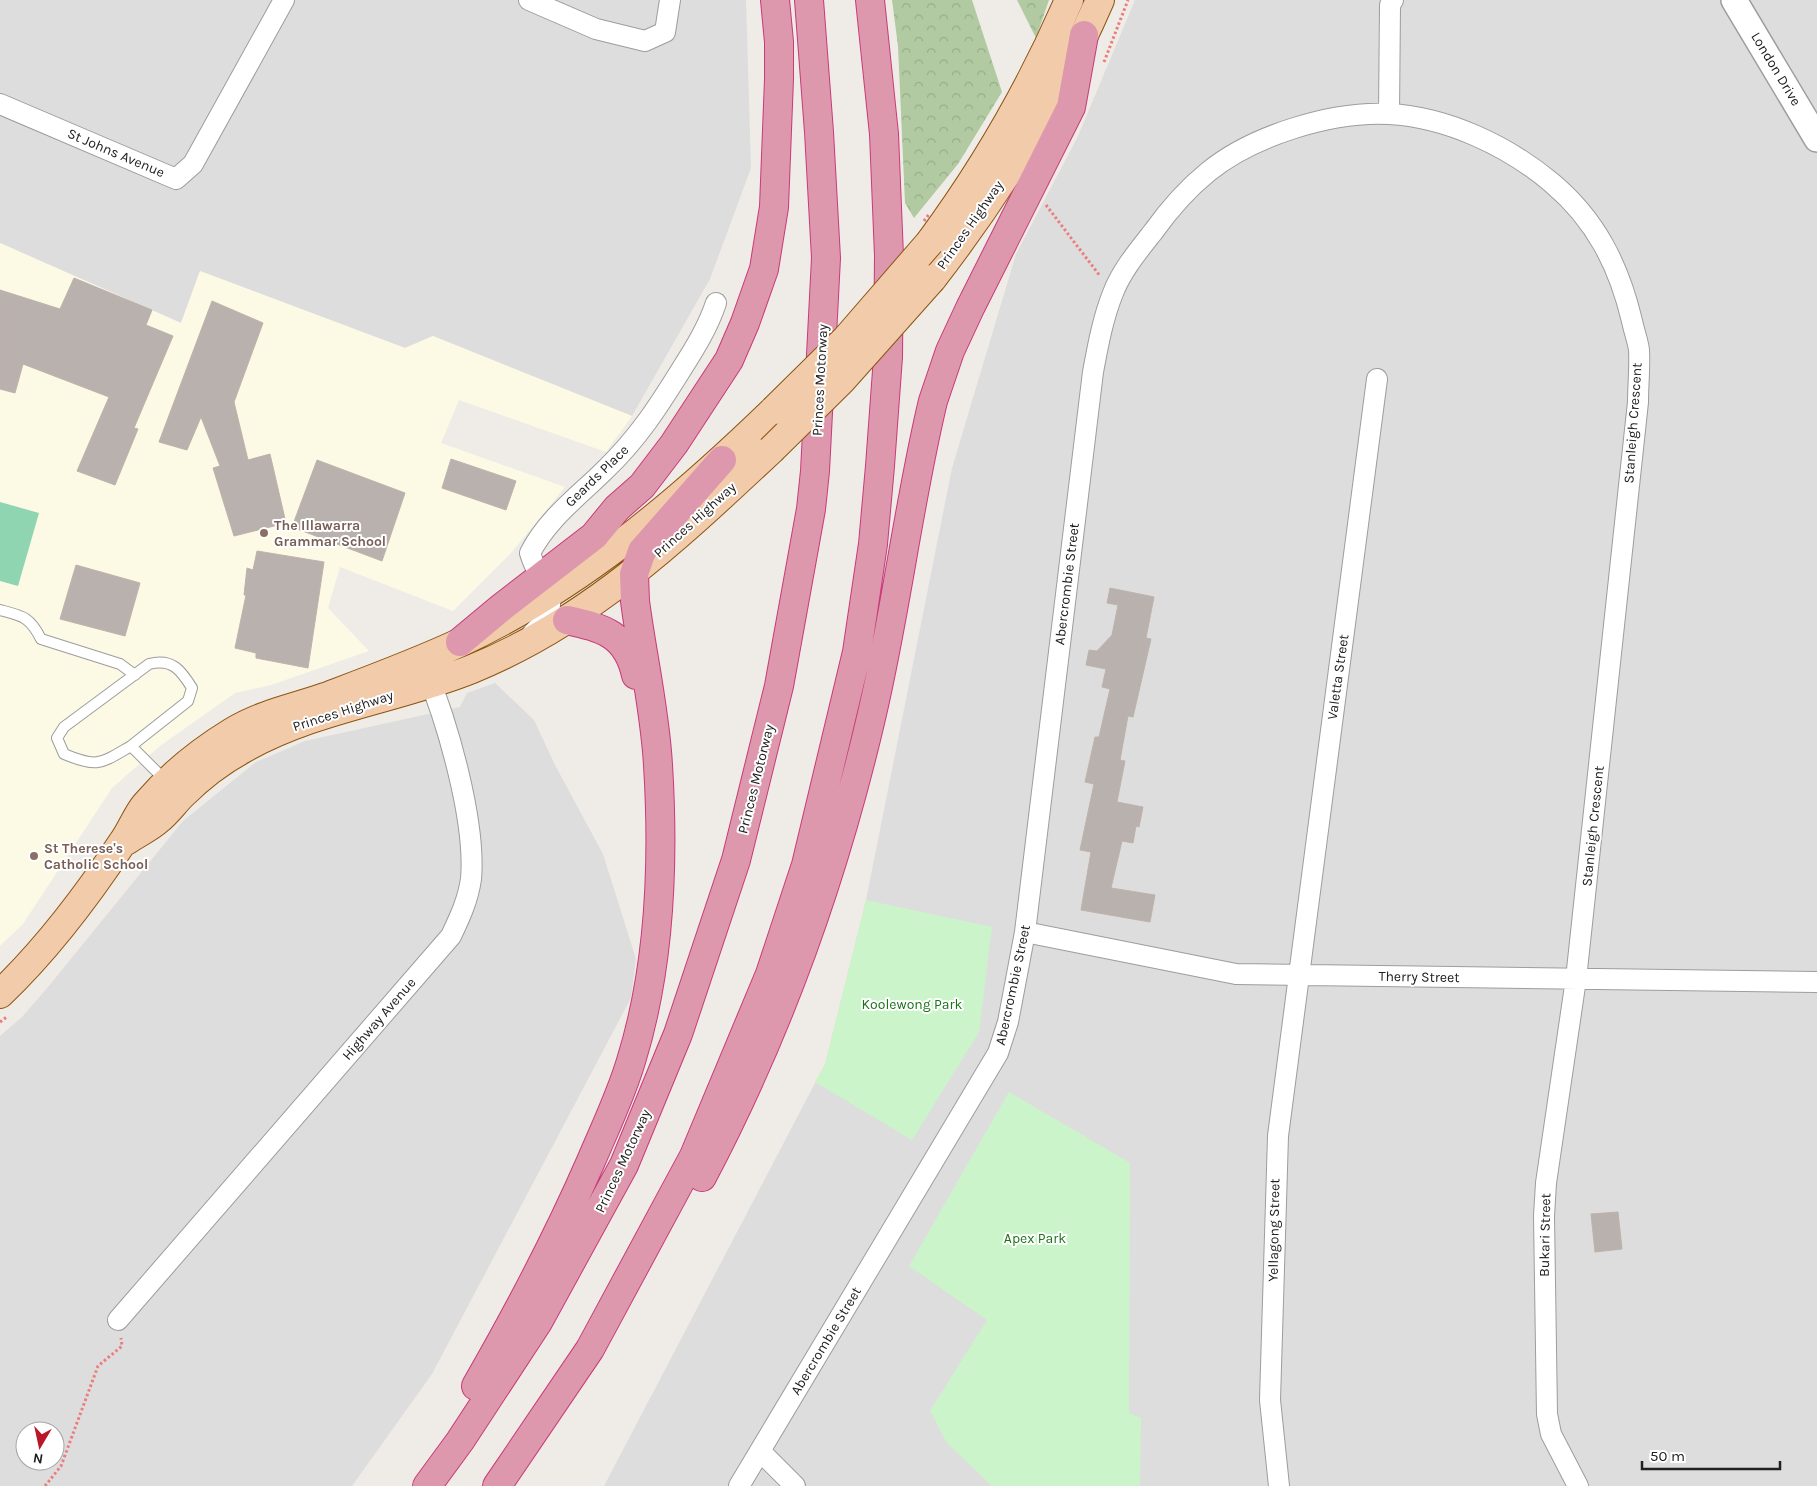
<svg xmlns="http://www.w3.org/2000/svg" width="1817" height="1486" font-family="Karla,sans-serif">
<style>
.residential{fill:#dedddd;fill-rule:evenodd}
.education{fill:#fcf9e4}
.forest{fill:url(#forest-crowns)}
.park{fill:#cbf4ca}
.pitch{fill:#8fd5b2}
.building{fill:#b8b1ad;stroke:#bfb2ab}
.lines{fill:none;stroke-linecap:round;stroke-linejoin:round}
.service-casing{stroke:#9d9d9d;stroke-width:12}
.minor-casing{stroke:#9d9d9d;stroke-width:22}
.tertiary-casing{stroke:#9d9d9d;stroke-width:28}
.primary-casing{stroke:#8b5511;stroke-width:30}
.motorway-casing{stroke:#c83a7a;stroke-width:30}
.path{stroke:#eb7d7e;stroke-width:3;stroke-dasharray:2.5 2.5;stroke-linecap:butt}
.service{stroke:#fff;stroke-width:10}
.minor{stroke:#fff;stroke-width:20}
.tertiary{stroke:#fff;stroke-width:25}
.primary{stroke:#f2cbaa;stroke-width:28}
.motorway{stroke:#de98ad;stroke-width:28}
.primary-bridge-casing{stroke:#8b5511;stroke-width:30;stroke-linecap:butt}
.path-bridge{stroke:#eb7d7e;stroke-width:3;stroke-dasharray:2.5 2.5;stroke-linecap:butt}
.primary-bridge{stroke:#f2cbaa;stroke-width:28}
.education-dot{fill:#8d6e63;stroke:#fff;stroke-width:2}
.labels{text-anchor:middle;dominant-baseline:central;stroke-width:4;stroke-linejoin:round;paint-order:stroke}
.street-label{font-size:14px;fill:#202020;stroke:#fff}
.education-label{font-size:14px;font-weight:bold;fill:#785e54;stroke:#fff;text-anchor:start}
.park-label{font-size:14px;fill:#1b7318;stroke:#fff}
</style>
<defs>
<pattern id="forest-crowns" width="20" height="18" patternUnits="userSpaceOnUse" patternTransform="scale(1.25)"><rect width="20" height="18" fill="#b1caa1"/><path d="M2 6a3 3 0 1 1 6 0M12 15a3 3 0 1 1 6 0" fill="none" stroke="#98ad8a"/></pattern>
</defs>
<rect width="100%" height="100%" fill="#efece7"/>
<path class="residential" d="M0,0H746L751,168L710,279L632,416L433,336L405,348L200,271L181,323L0,243Z
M1135,0H1817V1486H604L825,1064L866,900L952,468L1016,254L1078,136Z
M495,683L534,720L555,765L603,854L636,959L631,998L432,1374L352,1486H0V1036L22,1017L48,987L183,821L256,762L305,741L460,707L467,693ZM25,1431H55V1461H25Z"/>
<path class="education" d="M0,243L181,323L200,271L405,348L433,336L632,416L606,452L459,400L441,443L565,487L511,553L453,611L340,567L328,608L369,651L271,685L235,693L160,746L112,788L23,924L0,946Z"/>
<path class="forest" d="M892,0H972L1002,92L958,164L914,218L905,203L898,46Z
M1017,0H1049L1036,38Z"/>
<path class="park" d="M866,900L992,927L979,1032L912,1140L815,1082L825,1064Z
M1009,1092L1130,1163L1129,1413L1141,1418L1140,1486H992L947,1443L930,1411L987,1320L909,1266Z"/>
<path class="pitch" d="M0,502L39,513L18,586L0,581Z"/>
<path class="building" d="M74,278L152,310L146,325L173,336L134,428L138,429L115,485L77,471L109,397L23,364L15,393L0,389V290L60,309Z
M212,301L263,323L234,402L248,460L270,454L286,523L234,536L213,468L220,466L201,417L187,450L159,442Z
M451,459L516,481L506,510L442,488Z
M317,460L405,493L382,561L292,527Z
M257,551L324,562L308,668L256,658V653L235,648L246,595H244L247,568L253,570Z
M76,565L140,583L125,636L60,619Z
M1110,588L1154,597L1146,638L1151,639L1133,717L1128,716L1120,760L1125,761L1117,802L1143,807L1139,827L1136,826L1133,843L1122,841L1111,888L1155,895L1150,922L1081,910L1091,852L1080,850L1094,784L1085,782L1095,737H1099L1110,689L1102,687L1106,669L1086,665L1089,650L1097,651L1112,635L1118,605L1107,603Z
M1618,1212L1622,1249L1595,1252L1591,1214Z"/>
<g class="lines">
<defs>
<path id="service" d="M0,610C23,616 30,617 41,639L120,664L135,675
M131,746C100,764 98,768 64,754L57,738L64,727L149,664C172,658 181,670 192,688L188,701L131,746L166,781"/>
<path id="minor" d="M529,0L596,29L645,41L665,32L670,0
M0,104L176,179L193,164L284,0
M1389,114L1390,5L1393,0
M532,634C568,600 541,590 530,553C548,518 579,496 606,469C638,438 658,407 681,370C695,348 708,327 716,303
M1025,932L1236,974L1817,982
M118,1320L451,936C460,917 468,900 471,879C476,822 448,724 426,671
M760,1451L795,1486
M739,1486L998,1053L1008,1022L1025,932L1093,372C1098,345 1103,318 1113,293C1122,270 1138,251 1153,232C1168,211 1187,189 1208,172C1252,136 1331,111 1389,114C1447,117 1508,146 1552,183C1596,220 1619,266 1632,321C1634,331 1638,341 1639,350C1640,367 1638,385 1638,402L1576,979L1546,1183L1544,1216L1547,1414L1551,1434L1578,1486
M1279,1486L1270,1400L1278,1136L1377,379"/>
<path id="tertiary" d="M1734,0L1817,139"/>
<path id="primary" d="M930,242C986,166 1032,86 1069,0
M932,279C998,194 1057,99 1100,0
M126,841C136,834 149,828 158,820C167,813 174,803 182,795C200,777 221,761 243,749C312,709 398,699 472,669C590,621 680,535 771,450
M0,994C46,950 87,896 122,843C131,831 136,816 145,805C169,777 201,751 232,732C261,714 294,708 325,697C370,680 416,663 459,643C578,588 680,501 774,410"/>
<path id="motorway" d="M567,620C603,628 627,634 636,675
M460,642L502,607L594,536L617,508L642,486L674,444L729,360L745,323L764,269L774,207L779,79V42L775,0
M702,1177C778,1033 834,876 871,718C896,613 908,505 933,401L950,351L970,308L1071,107L1084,35
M476,1386C518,1313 557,1239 591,1161C605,1128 621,1095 631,1061C660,968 664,861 658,765C655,710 642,655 635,601L634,574L642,551L722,460
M427,1486L460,1441L538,1322L624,1165L678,1034L736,860L779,686L811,509L815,471L826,258L819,132L809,0
M497,1486L590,1349L694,1156L770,974L806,865L857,652L873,544L880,466L888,357L889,256L884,134L870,0"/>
</defs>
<use href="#service" class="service-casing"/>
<use href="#minor" class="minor-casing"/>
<use href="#tertiary" class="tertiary-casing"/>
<use href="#primary" class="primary-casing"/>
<use href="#motorway" class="motorway-casing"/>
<path class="path" d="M1104,62L1128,0
M1046,205L1100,276
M0,1022L8,1016
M45,1486L61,1466L98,1366L122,1346L121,1338"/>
<use href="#service" class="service"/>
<use href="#minor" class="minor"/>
<use href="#tertiary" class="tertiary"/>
<use href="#primary" class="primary"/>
<use href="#motorway" class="motorway"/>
<defs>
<path id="primary-bridge" d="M774,410L846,339L930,242
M771,450L842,380L932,279"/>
</defs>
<use href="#primary-bridge" class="primary-bridge-casing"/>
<path class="path-bridge" d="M924,221L930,213"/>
<use href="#primary-bridge" class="primary-bridge"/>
</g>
<g class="education-dot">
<circle cx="264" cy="533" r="5"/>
<circle cx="34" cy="856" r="5"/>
</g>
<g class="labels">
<g class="street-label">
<text transform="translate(1776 69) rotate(59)">London Drive</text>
<text transform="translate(116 153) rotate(23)">St Johns Avenue</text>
<text transform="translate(970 225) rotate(-55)">Princes Highway</text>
<text transform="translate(820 380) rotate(-87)">Princes Motorway</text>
<text transform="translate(1633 423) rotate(-86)">Stanleigh Crescent</text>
<text transform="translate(597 476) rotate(-44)">Geards Place</text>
<text transform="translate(695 520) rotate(-42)">Princes Highway</text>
<text transform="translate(1067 584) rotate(-83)">Abercrombie Street</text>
<text transform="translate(1338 677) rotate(-82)">Valetta Street</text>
<text transform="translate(343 711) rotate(-18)">Princes Highway</text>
<text transform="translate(756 779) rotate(-76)">Princes Motorway</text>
<text transform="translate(1593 826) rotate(-84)">Stanleigh Crescent</text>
<text transform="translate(1419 977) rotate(1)">Therry Street</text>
<text transform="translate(1013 985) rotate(-78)">Abercrombie Street</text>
<text transform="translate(379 1019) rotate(-49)">Highway Avenue</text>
<text transform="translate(623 1161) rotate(-65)">Princes Motorway</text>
<text transform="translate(1274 1230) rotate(-89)">Yellagong Street</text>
<text transform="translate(1545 1235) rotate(-89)">Bukari Street</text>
<text transform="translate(826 1341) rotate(-59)">Abercrombie Street</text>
</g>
<g class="education-label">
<text x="274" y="525">The Illawarra<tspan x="274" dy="16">Grammar School</tspan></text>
<text x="44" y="848">St Therese's<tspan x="44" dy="16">Catholic School</tspan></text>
</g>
<g class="park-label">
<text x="912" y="1004">Koolewong Park</text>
<text x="1035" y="1238">Apex Park</text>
</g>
</g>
<g transform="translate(40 1446) rotate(189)"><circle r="24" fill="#ffffff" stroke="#a6a6a6"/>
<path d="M0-4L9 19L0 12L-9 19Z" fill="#b91729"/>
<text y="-8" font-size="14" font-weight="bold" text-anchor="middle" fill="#202020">N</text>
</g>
<path d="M1642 1461v8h138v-8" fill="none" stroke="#202020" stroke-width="2.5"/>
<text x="1650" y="1461" font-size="15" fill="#202020" stroke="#ffffff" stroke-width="4" paint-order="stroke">50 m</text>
</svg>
